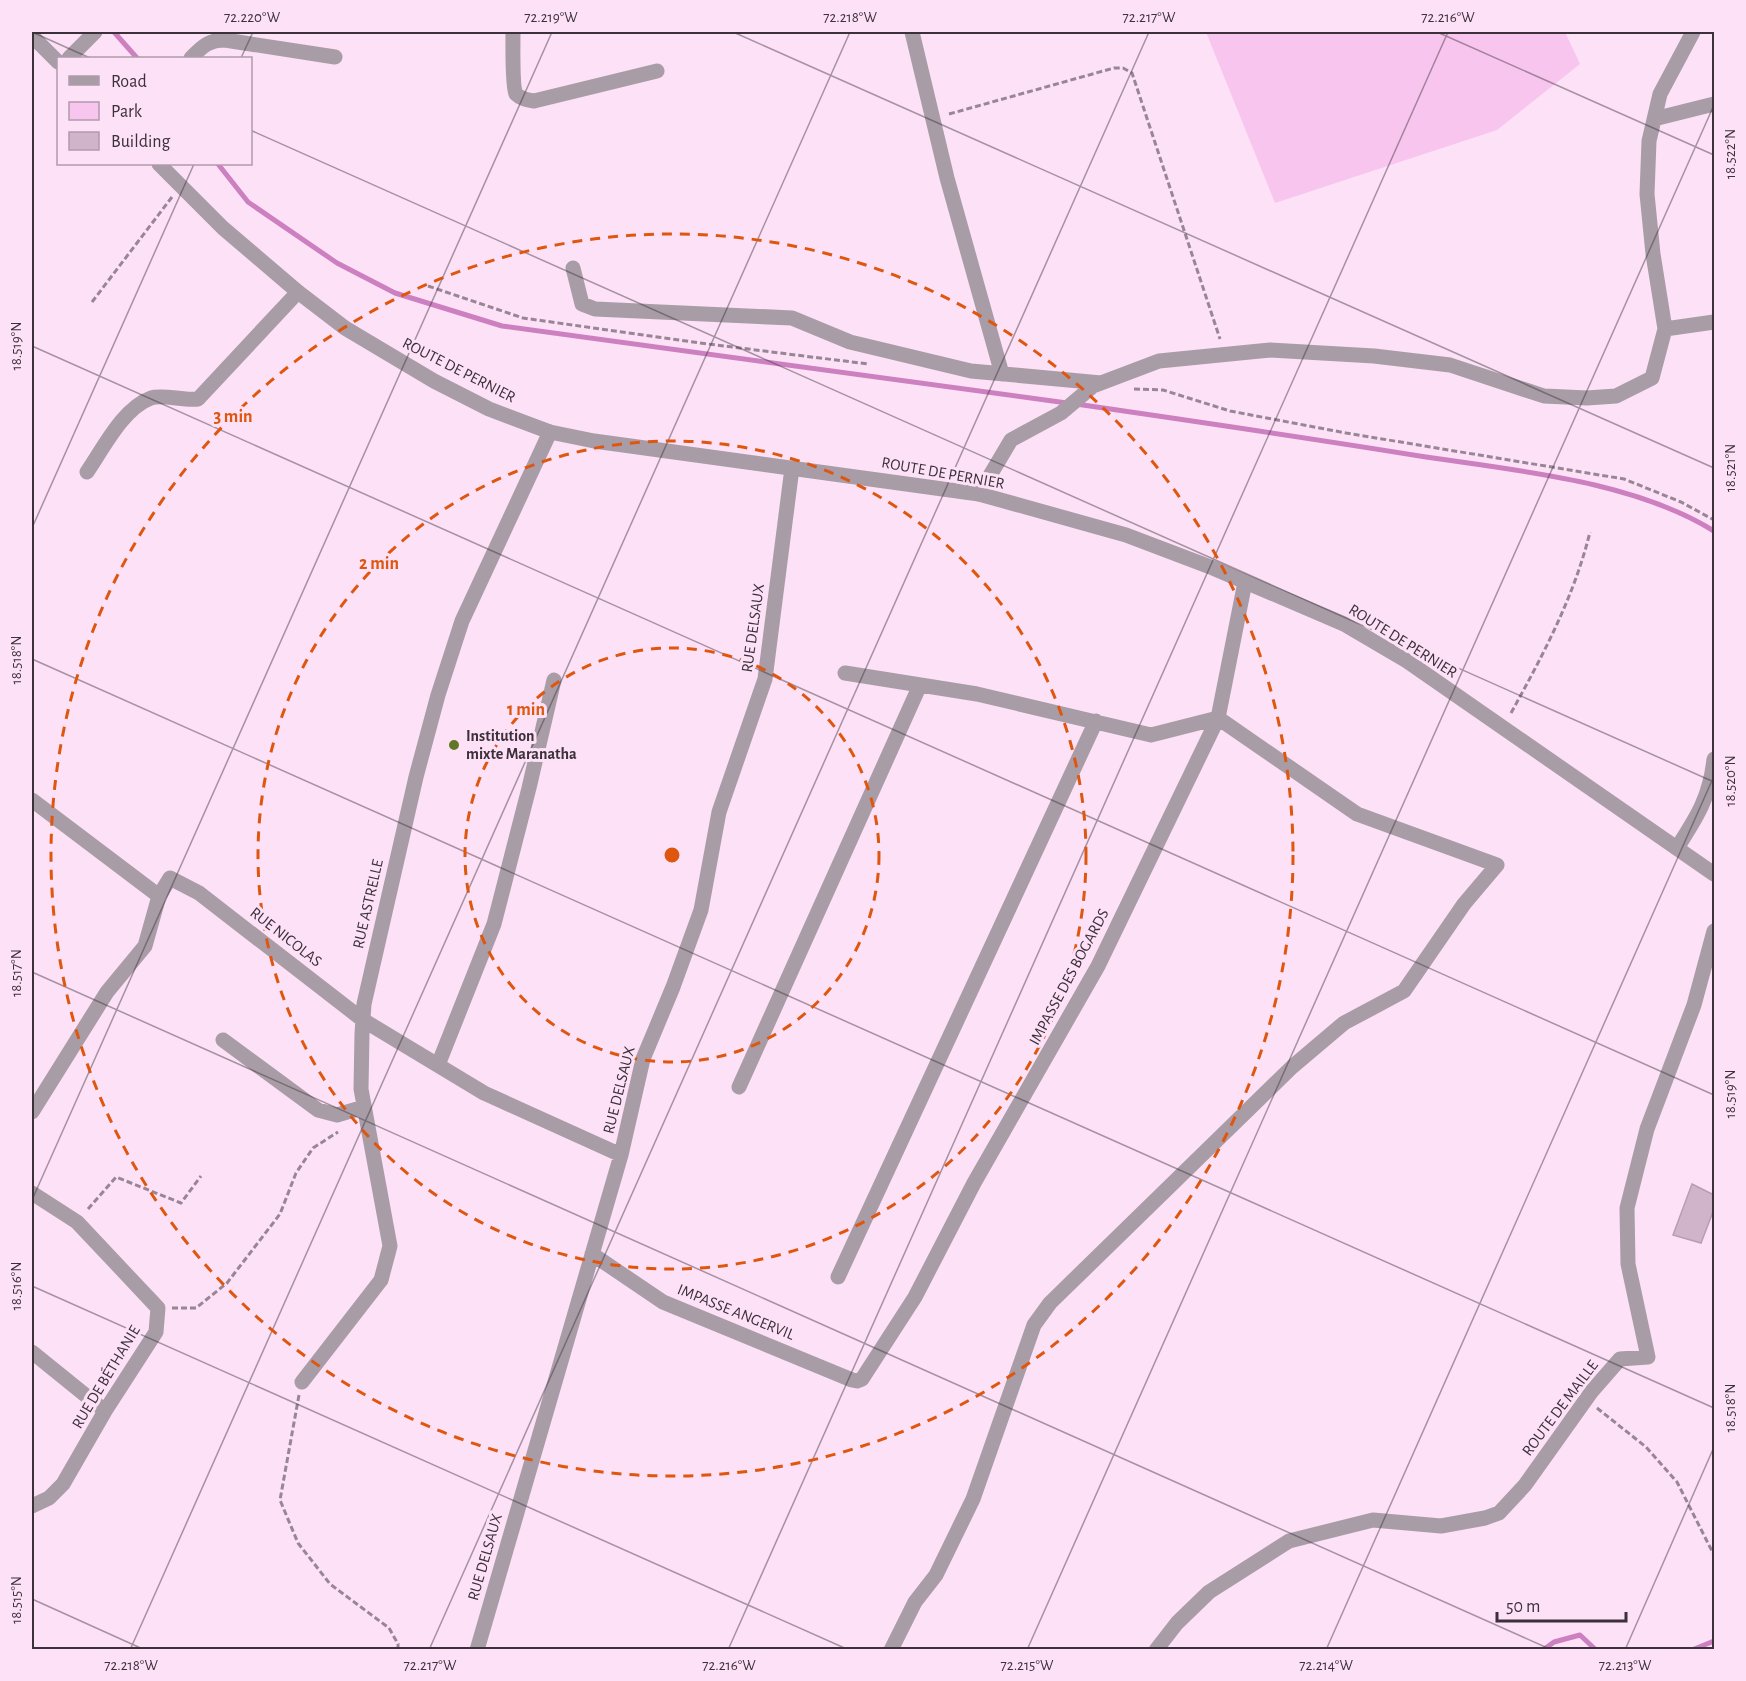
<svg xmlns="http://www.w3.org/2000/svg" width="1746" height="1681" font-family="'Alegreya Sans',sans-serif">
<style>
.green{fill:#f8c5ee}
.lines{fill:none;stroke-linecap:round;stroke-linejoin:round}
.stream{stroke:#cd80c0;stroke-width:5}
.building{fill:#cfb4ca;stroke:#b89eb3;stroke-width:1.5}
.path{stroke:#998695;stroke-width:3;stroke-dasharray:6 3;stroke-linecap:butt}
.minor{stroke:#a89ca6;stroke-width:15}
.tertiary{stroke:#a89ca6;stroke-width:15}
.ticks{fill:none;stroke:#3c313a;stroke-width:1.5;stroke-opacity:0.45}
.ring{fill:none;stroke:#df570e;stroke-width:3;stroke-dasharray:10 8}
.poi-dot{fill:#617727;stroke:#fde1f7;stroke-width:2}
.labels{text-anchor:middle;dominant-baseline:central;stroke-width:6;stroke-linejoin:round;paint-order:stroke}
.street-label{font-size:16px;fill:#3c313a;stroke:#fde1f7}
.poi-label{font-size:16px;font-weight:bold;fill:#3c313a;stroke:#fde1f7;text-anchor:start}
.centre{fill:#df570e;stroke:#fde1f7;stroke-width:3}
.ring-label{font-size:18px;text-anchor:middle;font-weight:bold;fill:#df570e;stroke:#fde1f7;stroke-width:6;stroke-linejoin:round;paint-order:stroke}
.neatline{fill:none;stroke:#3c313a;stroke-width:2}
.ticks-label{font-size:15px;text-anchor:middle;fill:#3c313a}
</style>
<rect width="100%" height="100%" fill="#fde1f7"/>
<path class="green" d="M1206,32H1565L1580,64L1497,130L1275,203Z"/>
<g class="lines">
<path class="stream" d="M114,32L137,58
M218,164L248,202L337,263L395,293L502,326L1067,403
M1076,404C1193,421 1310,438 1426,457C1519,471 1633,481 1714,531
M1543,1650L1554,1642L1580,1635L1596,1650
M1692,1650L1714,1641"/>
</g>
<path class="building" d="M1692,1184L1714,1195V1209L1701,1243L1673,1235Z"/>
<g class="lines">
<path class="path" d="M949,114L1114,68H1123L1132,73L1220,339
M428,286L523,318L700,343L868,364
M92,302L172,197
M1134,389L1163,390L1230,411L1346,433L1624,479L1681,502L1714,520
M1511,713C1543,655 1574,597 1590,532
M88,1209L116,1177L181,1203L201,1176
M172,1308H196L227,1283L280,1214L296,1173L313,1148L338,1132
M299,1395L280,1500L298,1543L330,1584L389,1628L398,1644V1650
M1597,1408L1646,1447L1677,1482L1714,1555"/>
<path class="minor" d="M513,32C513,42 512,87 516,94C521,99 527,100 534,101L657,71
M912,32L947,178L1002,374
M69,58L95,32
M191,58C202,47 208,40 225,40L335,57
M1654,119L1714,104
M573,268L582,304L595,309L792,318L850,342L971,371L1101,383
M1665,329L1714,322
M87,472C103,449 123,408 151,398C163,394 184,401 198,399L298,292
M979,494L1011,440L1061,413L1093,386L1159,361L1270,350L1374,356L1450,365L1544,396L1587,398L1616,396L1652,378L1665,329L1653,254L1647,194L1649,141L1660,94L1693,32
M845,673L977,694L1151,735L1218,718L1357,814L1497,865L1464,904L1404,991L1344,1023L1292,1067L1050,1303L1034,1325L973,1499L936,1575L915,1602L891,1650
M32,800L159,896
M1677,848C1697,817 1710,797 1714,759
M223,1040L318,1110L337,1115L364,1107
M438,1065L494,924L529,788L554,680
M739,1087L920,685
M32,1112L107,992L145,946L159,896L170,878L199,893L363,1020L484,1093L621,1155
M32,1193L77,1222L158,1308L156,1332L105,1411L63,1484L49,1498L32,1506
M592,1254L663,1302L852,1380L857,1381L862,1379L915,1297L974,1183L1098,966L1218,718L1245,582
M838,1277L1096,721
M32,1352L105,1411
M302,1382L381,1280L390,1246L361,1089L362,1034L364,1004L416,777L438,695L462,621L550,432
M477,1650L621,1155L643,1059L673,987L701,910L719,812L765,679L792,468
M1156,1650L1177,1623L1209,1592L1289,1541L1373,1520L1441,1526L1485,1518L1499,1513L1525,1485L1592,1391L1620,1359L1648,1357L1628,1264L1627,1208L1647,1129L1694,1005L1714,931"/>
<path class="tertiary" d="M32,36L58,62
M159,164L223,228L298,292L345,328L434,381L489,409L550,432L594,441L979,494L1126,535L1213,568L1344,624L1407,661L1714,874"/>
</g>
<path class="ticks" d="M32,32L90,58M733,32L1714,468M1437,32L1714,155M241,58L253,32M250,130L1714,782M32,346L1714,1095M32,528L194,164M32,659L1714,1408M32,972L1552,1650M32,1200L552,32M32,1286L849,1650M32,1599L145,1650M130,1650L850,32M429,1650L1149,32M728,1650L1448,32M1027,1650L1714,105M1326,1650L1714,776M1625,1650L1714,1447"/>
<g class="ring">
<circle cx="672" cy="855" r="207"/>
<circle cx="672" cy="855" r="414"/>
<circle cx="672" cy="855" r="621"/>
</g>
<circle class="poi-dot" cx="454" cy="745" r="6"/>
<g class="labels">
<g class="street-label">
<text transform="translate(459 370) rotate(27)">ROUTE DE PERNIER</text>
<text transform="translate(943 473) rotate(10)">ROUTE DE PERNIER</text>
<text transform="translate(753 628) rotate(-82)">RUE DELSAUX</text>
<text transform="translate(1403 641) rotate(32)">ROUTE DE PERNIER</text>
<text transform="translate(368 904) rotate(-77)">RUE ASTRELLE</text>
<text transform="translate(286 937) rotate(38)">RUE NICOLAS</text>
<text transform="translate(1069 977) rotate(-62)">IMPASSE DES BOGARDS</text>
<text transform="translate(619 1090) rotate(-76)">RUE DELSAUX</text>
<text transform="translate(736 1312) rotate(22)">IMPASSE ANGERVIL</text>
<text transform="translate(106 1377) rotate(-59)">RUE DE BÉTHANIE</text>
<text transform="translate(1560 1408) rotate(-53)">ROUTE DE MAILLE</text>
<text transform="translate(485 1557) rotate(-74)">RUE DELSAUX</text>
</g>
<g class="poi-label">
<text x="466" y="736">Institution<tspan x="466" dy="18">mixte Maranatha</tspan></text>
</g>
</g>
<circle cx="672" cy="855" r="9" class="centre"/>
<g class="ring-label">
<text x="233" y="422">3 min</text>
<text x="379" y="569">2 min</text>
<text x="526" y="715">1 min</text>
</g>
<rect width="1746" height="1681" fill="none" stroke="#fde1f7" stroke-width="66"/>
<rect x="57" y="57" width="195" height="108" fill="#fde1f7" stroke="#b09bab" stroke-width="1.5"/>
<rect x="69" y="76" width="30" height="9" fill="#a89ca6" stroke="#b09bab" stroke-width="1.5"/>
<text x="111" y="87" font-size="18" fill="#3c313a">Road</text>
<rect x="69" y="102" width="30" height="18" fill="#f8c5ee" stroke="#b09bab" stroke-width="1.5"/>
<text x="111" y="117" font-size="18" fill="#3c313a">Park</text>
<rect x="69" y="132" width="30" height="18" fill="#cfb4ca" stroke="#b09bab" stroke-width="1.5"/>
<text x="111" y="147" font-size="18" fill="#3c313a">Building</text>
<path d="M1497 1612v9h129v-9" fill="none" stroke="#3c313a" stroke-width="3"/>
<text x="1506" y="1612" font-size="18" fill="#3c313a" stroke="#fde1f7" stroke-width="4.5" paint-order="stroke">50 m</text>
<rect x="33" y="33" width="1680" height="1615" class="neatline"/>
<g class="ticks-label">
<text x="252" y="22">72.220°W</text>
<text x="551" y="22">72.219°W</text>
<text x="850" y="22">72.218°W</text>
<text x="1149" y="22">72.217°W</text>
<text x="1448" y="22">72.216°W</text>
<text transform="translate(1730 154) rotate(-90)" y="5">18.522°N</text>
<text transform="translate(16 346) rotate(-90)" y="5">18.519°N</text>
<text transform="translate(1730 468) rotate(-90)" y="5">18.521°N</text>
<text transform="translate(16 660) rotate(-90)" y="5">18.518°N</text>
<text transform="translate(1730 781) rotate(-90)" y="5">18.520°N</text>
<text transform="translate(16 973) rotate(-90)" y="5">18.517°N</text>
<text transform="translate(1730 1094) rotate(-90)" y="5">18.519°N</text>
<text transform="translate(16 1286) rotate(-90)" y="5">18.516°N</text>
<text transform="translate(1730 1408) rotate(-90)" y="5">18.518°N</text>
<text transform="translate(16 1600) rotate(-90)" y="5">18.515°N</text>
<text x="131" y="1670">72.218°W</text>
<text x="430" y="1670">72.217°W</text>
<text x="729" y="1670">72.216°W</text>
<text x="1027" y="1670">72.215°W</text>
<text x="1326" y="1670">72.214°W</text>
<text x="1625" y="1670">72.213°W</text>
</g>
</svg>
